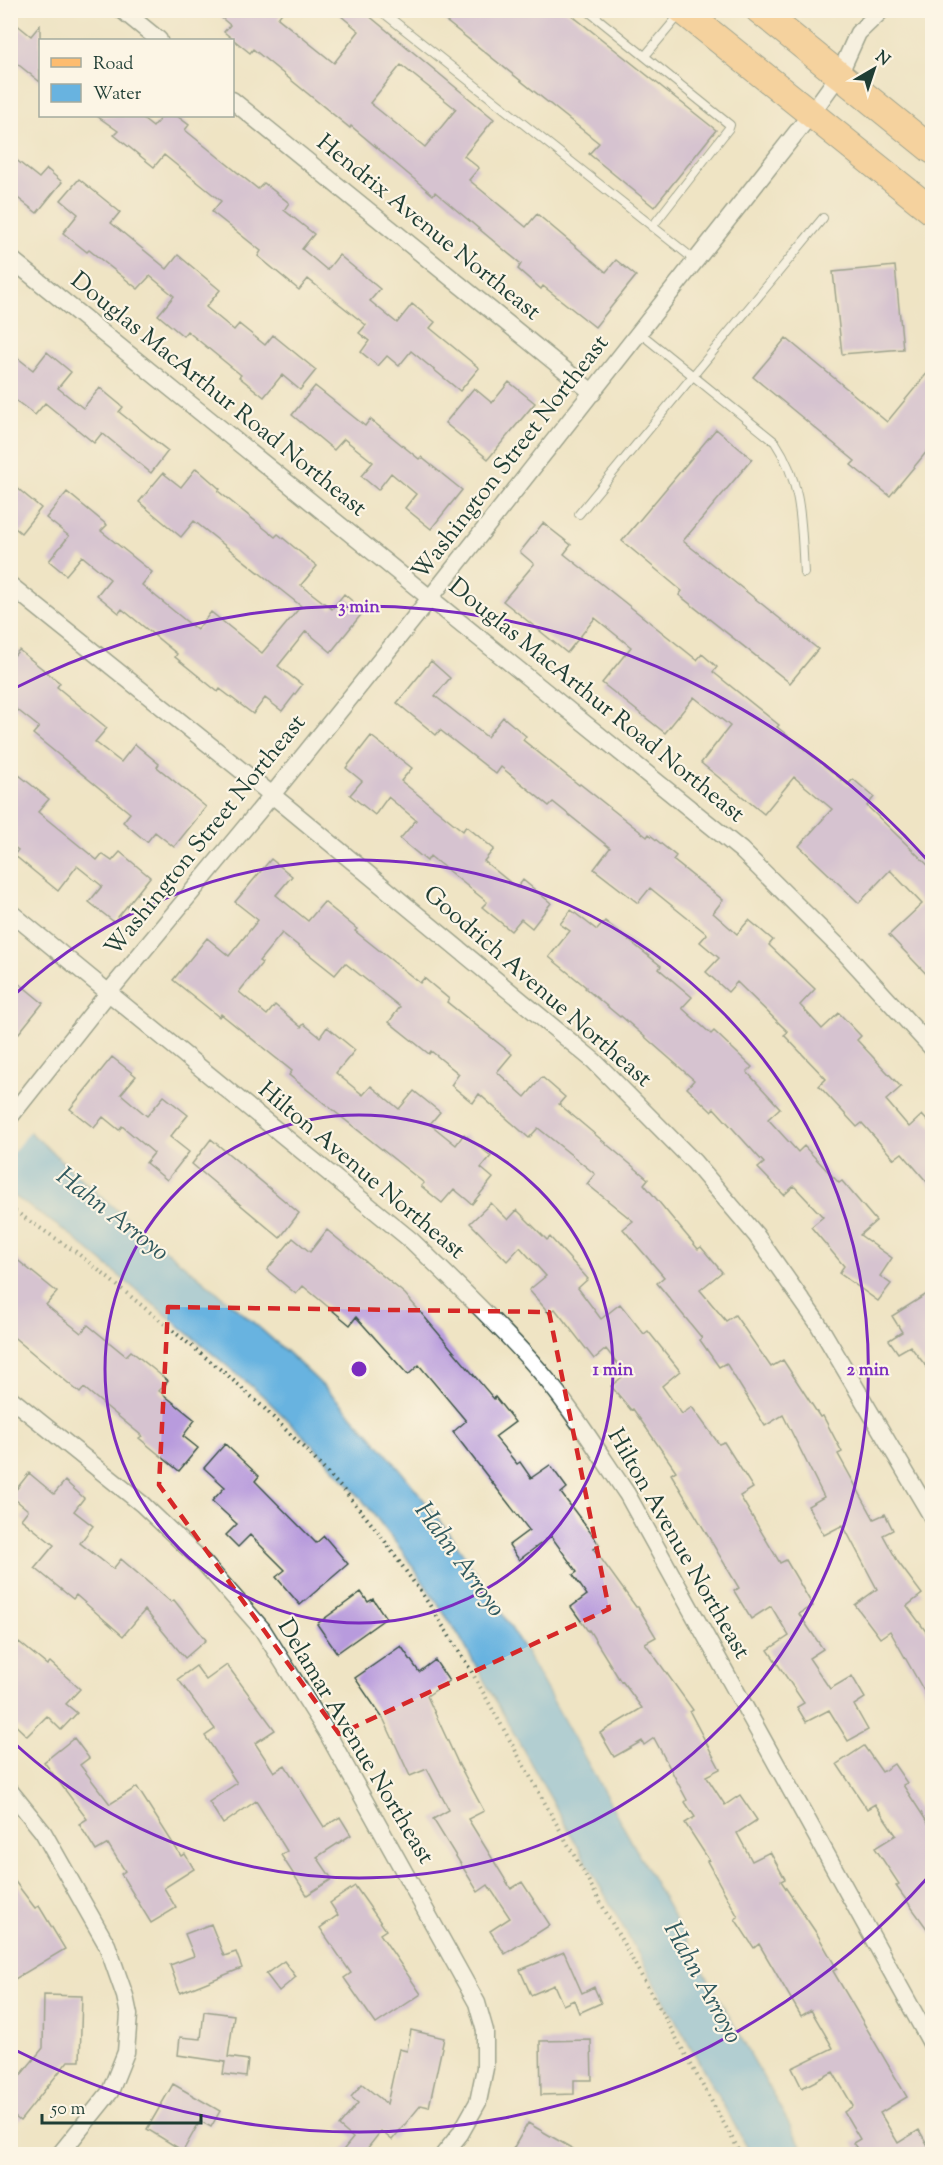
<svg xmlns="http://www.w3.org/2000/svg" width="943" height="2165" font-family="'Sorts Mill Goudy',serif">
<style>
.water{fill:#68b3e0;stroke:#44788a;stroke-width:1.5}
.pier{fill:#efe4c4}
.building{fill:#b89bdd;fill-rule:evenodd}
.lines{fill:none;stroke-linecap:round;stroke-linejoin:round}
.lane-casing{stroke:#3e564a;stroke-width:10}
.street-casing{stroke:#3e564a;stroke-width:19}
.primary-casing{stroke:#3e564a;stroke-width:29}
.path{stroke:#3e564a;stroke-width:4;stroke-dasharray:1.5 4.5;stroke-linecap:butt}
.lane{stroke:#fff;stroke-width:8}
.street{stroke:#fff;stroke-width:16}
.primary{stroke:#fdbc6f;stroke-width:27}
.marked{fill:none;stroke:#d62828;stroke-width:4.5;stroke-dasharray:12 8;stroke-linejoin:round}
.ring{fill:none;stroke:#7b2cbf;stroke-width:3}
.labels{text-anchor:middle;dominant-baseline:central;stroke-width:4.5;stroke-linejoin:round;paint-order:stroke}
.street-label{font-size:24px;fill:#1f3d34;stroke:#fcf5e5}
.water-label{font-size:26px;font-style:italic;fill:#315a5f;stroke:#fcf5e5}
.centre{fill:#7b2cbf;stroke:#fcf5e5;stroke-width:3}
.ring-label{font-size:18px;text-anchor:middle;font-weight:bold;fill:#7b2cbf;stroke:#fcf5e5;stroke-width:4.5;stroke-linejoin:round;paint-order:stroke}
</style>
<rect width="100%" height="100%" fill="#fcf5e5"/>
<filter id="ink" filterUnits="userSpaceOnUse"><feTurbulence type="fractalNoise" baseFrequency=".0167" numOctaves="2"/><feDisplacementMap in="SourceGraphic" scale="12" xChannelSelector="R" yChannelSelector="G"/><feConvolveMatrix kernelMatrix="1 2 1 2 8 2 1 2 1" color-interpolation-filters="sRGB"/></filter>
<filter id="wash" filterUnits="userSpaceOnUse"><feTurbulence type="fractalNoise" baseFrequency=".008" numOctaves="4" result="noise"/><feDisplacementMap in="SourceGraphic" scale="24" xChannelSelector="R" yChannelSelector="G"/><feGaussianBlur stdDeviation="1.35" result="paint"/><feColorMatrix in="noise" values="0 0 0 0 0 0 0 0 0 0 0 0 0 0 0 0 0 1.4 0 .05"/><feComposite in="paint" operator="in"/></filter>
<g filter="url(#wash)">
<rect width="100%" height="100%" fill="#efe4c4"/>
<path class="water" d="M10,1115C41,1140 68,1168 98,1194C181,1265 269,1329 345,1408C417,1482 475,1567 528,1656L806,2154H751L458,1634L403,1552L361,1498L310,1442L262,1395L68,1233L11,1194Z"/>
<path class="pier" d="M10,1112L32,1128L11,1155Z"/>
<g id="blocks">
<path class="building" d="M212,10H284L278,18L334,63L359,31L334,10H362L494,119L464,156L479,168L469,180L526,227L537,214L606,272L616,260L636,276L595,327L543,286L541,289L518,269L521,264L435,192L433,195L351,126L350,128L253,49L250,53L224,32L230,25ZM401,65L456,109L425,147L370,103Z
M432,10H565L716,130L654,207L589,154L599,143Z
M10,19L31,36L40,25V82L10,58Z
M97,116H139L153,127L162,116H177L189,125L185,130L258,189L264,183L289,203L284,210L314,234L302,249L327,270L339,255L380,289L370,301L397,323L412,304L435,322L430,328L479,368L460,391L411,351L399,366L387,356L378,366L361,352L369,341L359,333L366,325L308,279L299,290L258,256L261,251L212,212L221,201L164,155L154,167L114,135L118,131Z
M10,155L39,178L47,169L62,182L37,213L10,192Z
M79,179L120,212L111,223L167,269L178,255L220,290L206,307L234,330L239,324L265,345L273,335L316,370L300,390L282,375L264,397L239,377L241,375L187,331L183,336L158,315L174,296L150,276L138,289L89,250L87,252L63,233L78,214L61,200Z
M895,266L903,349L842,354L833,272Z
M786,338L887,422L933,366V444L890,496L851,465L855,461L753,377Z
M10,352L33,370L47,352L71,372L58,388L83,408L100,388L123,407L119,412L168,451L151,473L102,433L94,443L45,403L35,415L10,396Z
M509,382L535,403L488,459L445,423L474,388L492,403Z
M315,386L365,426L370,419L419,459L421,457L462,490L431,529L405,508L416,494L391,473L378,490L361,476L373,462L344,439L334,450L292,415Z
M716,429L752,459L683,541L818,649L790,683L679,595L682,591L622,541Z
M196,468L220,489L218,491L275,537L278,534L317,566L301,585L332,609L344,594L364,611L331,652L306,631L278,666L302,685L282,711L265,698L253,714L220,689L218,692L175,657L177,654L122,609L119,613L97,595L110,579L82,556L66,575L49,561L69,536L46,518L67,492L107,525L101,531L152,572L142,585L197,630L211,612L262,653L301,606L194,521L181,537L139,502L163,473L181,487Z
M10,482L41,508L21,533L10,524Z
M543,523L571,545L564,554L697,660L702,654L717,667L713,672L779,725L777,727L848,785L853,779L874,797L867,806L933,870V981L889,935L922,904L890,870L859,903L799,846L832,809L794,777L764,814L701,763L730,726L694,697L665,733L602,683L631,647L595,618L567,653L503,601L534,564L520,552Z
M19,650L60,683L57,687L107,728L95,742L121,762L135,744L159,764L157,767L206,807L174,847L155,832L147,842L123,822L130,813L33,734L39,727L10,704V660Z
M431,661L450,678L435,696L487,737L503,717L526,736L523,740L579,785L580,784L647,837L649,834L676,856L673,860L723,900L713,913L737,934L749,920L773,940L769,945L815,989L800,1005L822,1029L839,1013L861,1036L857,1040L901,1087L886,1100L909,1127L922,1115L933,1127V1189L902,1153L894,1159L862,1123L857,1127L819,1086L826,1079L784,1035L788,1032L737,982L728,992L706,972L719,958L700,942L707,934L650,888L638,903L594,869L610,848L553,802L549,806L501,767L496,774L440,730L436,735L397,703Z
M371,736L412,768L401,781L463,831L466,826L494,849L484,861L517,888L523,880L551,903L532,928L521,919L511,931L482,907L487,902L430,856L427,861L400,839L416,820L388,797L375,815L350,795L362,781L346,768Z
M19,775L49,799L38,812L97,860L102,854L112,861L120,852L150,877L114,922L89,902L102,886L77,866L58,891L14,855L18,850L10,844V786Z
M271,859L292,876L276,895L308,921L324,902L357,929L355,931L420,983L424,978L449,999L447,1002L512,1054L497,1072L525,1097L542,1077L565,1097L559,1104L648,1179L644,1184L698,1249L701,1247L722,1272L700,1290L726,1321L735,1315L771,1367L783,1360L820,1417L823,1416L842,1452L838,1454L874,1519L885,1514L893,1530L883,1535L898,1562L922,1594L907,1606L933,1641V1707L890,1631L880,1638L855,1605L877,1589L843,1525L824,1535L808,1506L824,1497L783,1415L765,1426L726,1363L719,1367L700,1340L702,1338L657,1283L664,1277L623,1229L633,1221L587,1184L595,1174L538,1128L529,1138L479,1094L473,1103L451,1085L459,1074L431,1051L429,1054L389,1022L400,1007L345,963L335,975L282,933L259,961L262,963L239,992L267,1015L275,1005L301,1027L304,1024L320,1037L327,1027L355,1050L336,1073L363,1095L371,1086L399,1109L414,1091L440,1112L430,1124L456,1145L464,1134L491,1156L481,1168L493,1178L472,1204L454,1189L442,1203L421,1186L424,1183L289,1075L292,1071L221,1014L219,1017L173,980L207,938L229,956L258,920L235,902Z
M571,910L597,930L605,921L661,966L659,969L692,997L682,1008L711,1034L714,1031L752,1067L747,1072L780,1108L768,1119L798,1152L804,1146L839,1183L842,1181L876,1221L860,1235L892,1258L880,1276L891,1284L878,1301L839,1273L844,1266L811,1227L823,1217L794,1186L784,1195L758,1168L764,1163L714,1108L711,1111L687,1088L694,1080L621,1016L620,1017L585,988L586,987L549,957L570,931L560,924Z
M20,984L43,1003L10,1044V995Z
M112,1057L136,1076L121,1094L147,1116L164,1096L188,1115L170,1137L189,1152L167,1180L146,1163L154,1153L122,1126L119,1130L103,1117L94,1128L70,1109Z
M211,1139L299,1213L280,1238L192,1164Z
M491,1203L508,1220L517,1210L547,1240L550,1237L588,1279L578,1288L601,1319L620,1304L644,1334L648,1331L680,1371L662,1386L682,1414L692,1407L719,1444L724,1442L753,1488L740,1496L780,1563L786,1560L813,1606L799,1614L823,1649L809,1658L830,1689L852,1676L865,1698L854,1705L868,1730L848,1741L829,1710L806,1722L797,1707L804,1703L768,1650L789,1636L771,1606L751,1619L734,1591L739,1588L671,1474L676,1471L633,1409L631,1410L611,1386L626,1374L606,1349L594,1359L555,1309L549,1313L529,1290L546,1276L520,1247L507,1261L470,1223Z
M327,1230L405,1294L494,1399L495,1397L515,1422L495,1437L517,1464L520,1462L531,1478L550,1465L567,1488L561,1493L600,1545L594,1549L636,1607H638L656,1637L645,1643L693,1710L690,1712L720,1769L706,1776L725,1805L740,1795L757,1820L737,1833L752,1861L770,1852L785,1879L781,1881L817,1934L837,1969L833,1971L907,2097L880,2113L898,2143L919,2130L933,2154H861L853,2143L860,2139L844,2112L853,2106L833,2072L802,2088L792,2068L833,2048L811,2010L801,2016L759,1944L754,1948L735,1919L738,1917L707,1861L709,1860L685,1823L695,1817L685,1802L687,1800L654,1738L644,1745L642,1741L614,1757L600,1733L642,1708L622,1681L621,1682L589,1630L588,1631L571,1607L587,1595L573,1575L577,1572L551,1536L519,1560L509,1545L529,1530L453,1432L466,1421L419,1365L408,1375L356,1317L350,1325L303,1286L296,1294L267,1270L293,1238L310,1252Z
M10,1254L57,1292L46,1305L81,1333L88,1325L126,1356L131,1351L168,1381L159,1391L195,1420L183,1436L198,1448L179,1471L139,1438L142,1436L84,1388L80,1393L10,1334Z
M933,1290V1375L910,1346L898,1353L889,1340L902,1332L892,1316Z
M225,1444L259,1476L255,1481L316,1543L324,1536L348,1564L300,1605L276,1577L285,1570L250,1535L238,1547L226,1535L237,1524L212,1501L225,1487L204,1468Z
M29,1473L54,1494L65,1481L84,1498L74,1511L93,1526L80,1543L113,1569L121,1559L171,1602L174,1600L206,1640L185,1658L145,1610L123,1636L76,1595L73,1599L35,1568L54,1545L21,1519L28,1510L11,1496Z
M361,1592L368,1602L373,1599L386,1618L337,1653L317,1624Z
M19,1642L47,1665L50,1662L80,1689L66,1704L77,1713L61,1730L47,1716L27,1736L10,1720V1653Z
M401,1646L419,1672L435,1660L449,1681L427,1696L458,1763L484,1811L468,1819L511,1889L522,1882L550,1925L505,1954L490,1931L510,1918L488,1885L478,1892L433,1819L449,1810L427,1769L410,1776L384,1720L355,1678Z
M227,1665L275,1730L255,1743L274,1772L285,1765L324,1827L340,1817L351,1835L317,1857L332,1879L307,1895L281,1855L287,1851L256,1801L223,1824L209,1802L237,1783L205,1736L215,1729L178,1679L196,1666L206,1680Z
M74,1738L89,1758L80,1765L110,1804L137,1787L181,1856L185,1854L194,1869L164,1888L176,1908L151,1923L121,1874L125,1871L108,1844L96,1851L79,1824L87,1819L44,1762Z
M864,1746L882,1772L894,1764L907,1783L903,1785L933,1831V1937L896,1886L899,1884L875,1848L896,1835L875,1804L867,1809L837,1764Z
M10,1875L35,1908L39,1906L65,1949L10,1982Z
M355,1886L386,1930L380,1934L421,1994L376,2024L344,1978L351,1973L320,1928L338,1915L330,1903Z
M211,1924L224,1956L236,1952L242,1968L180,1993L170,1965L194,1956L185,1934Z
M564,1952L582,1993L594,1987L601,2003L579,2013L574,2000L563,2005L554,1985L531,1995L520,1970Z
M284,1961L296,1977L279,1991L266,1974Z
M44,1995L82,1996L80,2061H68L20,2121L10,2113V2088L43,2048Z
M204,2011L234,2015L228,2057L248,2060L246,2077L223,2074L225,2062L178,2055L180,2037L201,2039Z
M411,2030L444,2038L429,2107L421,2105L392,2140L381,2131L363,2154H340L353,2138L339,2126L358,2103L351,2097L362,2084L387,2104L399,2049L407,2051Z
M591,2040L592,2080H574V2094L541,2095L540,2041Z
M173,2084L220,2111L211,2127L200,2121L183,2151L147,2129Z
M528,2123L554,2138L582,2154H510Z"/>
</g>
</g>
<g filter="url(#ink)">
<use href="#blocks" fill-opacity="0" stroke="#3e564a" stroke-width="1.5"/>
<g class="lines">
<defs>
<path id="lane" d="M380,10L696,261
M587,10L730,125L729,128L652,227
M645,56L681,13
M640,333L775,442C803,484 801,525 804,573
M579,514L823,218"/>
<path id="street" d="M122,10L159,40
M232,100L593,393
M10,258L741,850L845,953L932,1048
M10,585L287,807L594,1061L694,1162L756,1235L817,1322L932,1517
M10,912L412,1241C452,1280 493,1319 531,1361C567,1401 596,1449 627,1494L932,2045
M10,1117L109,992L272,795L431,597L811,114L839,75L858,33L882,10
M10,1398L142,1504L204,1563L262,1629L326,1731L477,2003L485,2031V2068L478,2102L460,2134L444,2154
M10,1791L43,1832L107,1945L125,1996L129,2015L126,2052L110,2092L60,2154"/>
<path id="primary" d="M682,10L932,211
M759,10L932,150"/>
</defs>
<use href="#lane" class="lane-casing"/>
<use href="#street" class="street-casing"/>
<use href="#primary" class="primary-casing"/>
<path class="path" d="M10,1208L76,1252L226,1374L264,1408L305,1449L347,1494L379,1533L429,1604L470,1669L741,2154"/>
<use href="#lane" class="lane"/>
<use href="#street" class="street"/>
<use href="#primary" class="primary"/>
</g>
</g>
<path d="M0 0H943V2165H0ZM168,1307L549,1312L609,1609L339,1734L159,1485Z" fill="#efe4c4" fill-opacity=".55" fill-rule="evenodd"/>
<path class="marked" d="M168,1307L549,1312L609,1609L339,1734L159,1485Z"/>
<g class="ring">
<circle cx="359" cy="1369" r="254"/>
<path d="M12 997A509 509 0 1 1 12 1741"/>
<path d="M930 1875A763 763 0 0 1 13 2049M13 689A763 763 0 0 1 930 863"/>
</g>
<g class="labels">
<g class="street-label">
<text transform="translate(428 228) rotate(39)">Hendrix Avenue Northeast</text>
<text transform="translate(218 395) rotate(39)">Douglas MacArthur Road Northeast</text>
<text transform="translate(511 458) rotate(-52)">Washington Street Northeast</text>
<text transform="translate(596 701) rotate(39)">Douglas MacArthur Road Northeast</text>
<text transform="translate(206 836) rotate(-51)">Washington Street Northeast</text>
<text transform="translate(537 987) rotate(41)">Goodrich Avenue Northeast</text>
<text transform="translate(361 1171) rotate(40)">Hilton Avenue Northeast</text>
<text transform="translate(678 1544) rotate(60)">Hilton Avenue Northeast</text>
<text transform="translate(355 1742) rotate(59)">Delamar Avenue Northeast</text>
</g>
<g class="water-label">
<text transform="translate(112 1215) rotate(38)">Hahn Arroyo</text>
<text transform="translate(459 1560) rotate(54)">Hahn Arroyo</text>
<text transform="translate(702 1983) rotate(61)">Hahn Arroyo</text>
</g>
</g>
<circle cx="359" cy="1369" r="9" class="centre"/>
<g class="ring-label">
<text x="359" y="612">3 min</text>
<text x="613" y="1375">1 min</text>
<text x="868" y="1375">2 min</text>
</g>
<rect width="943" height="2165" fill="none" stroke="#fcf5e5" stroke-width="36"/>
<rect x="39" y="39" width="195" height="78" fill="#fcf5e5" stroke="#a4ab9e" stroke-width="1.5"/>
<rect x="51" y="58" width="30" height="9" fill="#fdbc6f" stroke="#a4ab9e" stroke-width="1.5"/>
<text x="93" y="69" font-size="18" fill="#1f3d34">Road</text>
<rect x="51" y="84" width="30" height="18" fill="#68b3e0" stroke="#a4ab9e" stroke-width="1.5"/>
<text x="93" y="99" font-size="18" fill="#1f3d34">Water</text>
<g transform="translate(874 69) rotate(39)" stroke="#fcf5e5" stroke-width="4.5" paint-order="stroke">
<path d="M0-4.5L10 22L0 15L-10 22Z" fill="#1f3d34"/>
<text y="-9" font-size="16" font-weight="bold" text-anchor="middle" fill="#1f3d34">N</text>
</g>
<path d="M42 2114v9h159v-9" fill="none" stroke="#1f3d34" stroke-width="3"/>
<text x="51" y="2114" font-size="18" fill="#1f3d34" stroke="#fcf5e5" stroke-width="4.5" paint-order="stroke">50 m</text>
</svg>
